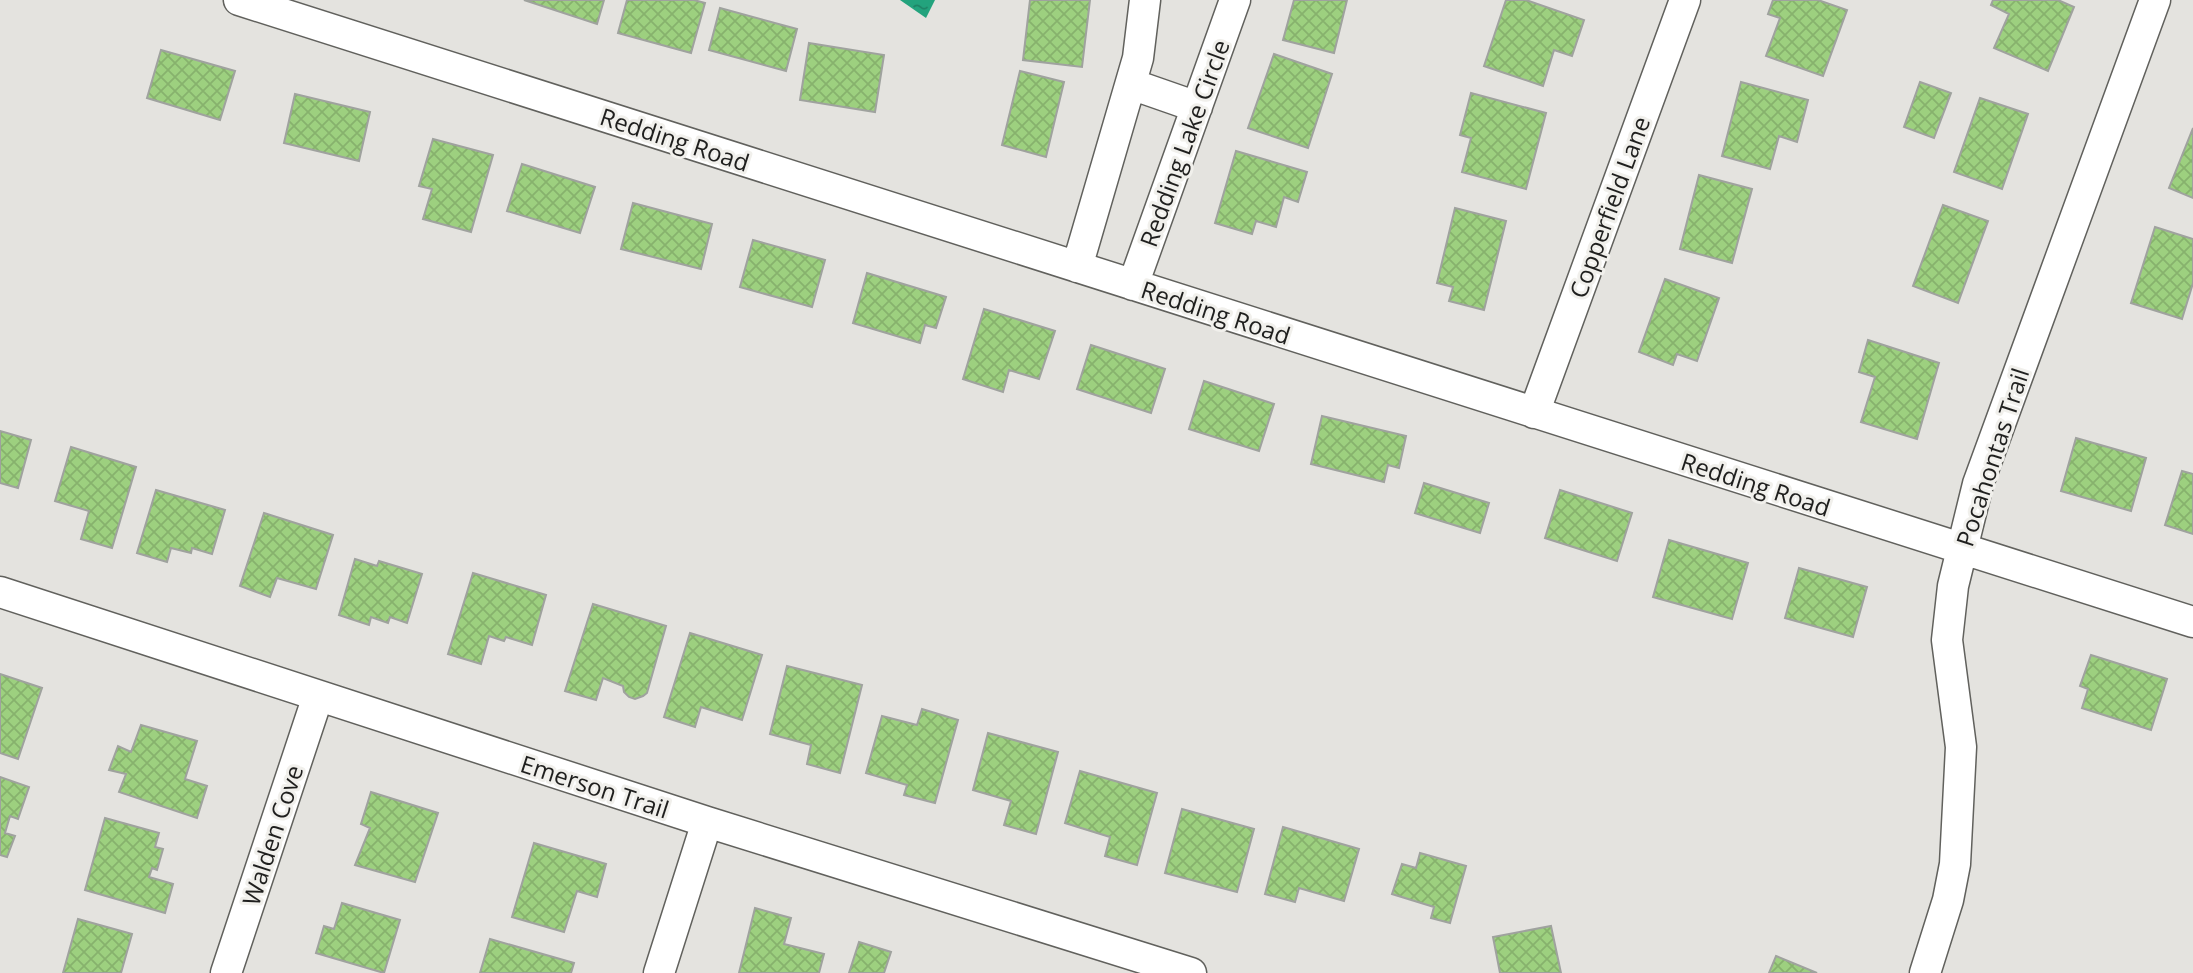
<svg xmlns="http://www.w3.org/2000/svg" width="2193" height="973" font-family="'Open Sans',sans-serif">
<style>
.water{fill:url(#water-ripples)}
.building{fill:url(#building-cross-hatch);stroke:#9fa29e;stroke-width:2}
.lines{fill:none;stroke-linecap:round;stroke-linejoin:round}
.minor-casing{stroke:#61615d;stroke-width:33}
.minor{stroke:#fff;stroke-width:30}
.labels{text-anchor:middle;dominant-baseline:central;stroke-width:6;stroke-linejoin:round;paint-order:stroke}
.street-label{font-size:24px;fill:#1f1f1e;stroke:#f1f0ec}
</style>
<defs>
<pattern id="water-ripples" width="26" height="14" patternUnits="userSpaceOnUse" patternTransform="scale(1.75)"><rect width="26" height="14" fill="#23a37d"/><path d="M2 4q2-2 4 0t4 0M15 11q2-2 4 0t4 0" fill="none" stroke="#1e8466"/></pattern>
<pattern id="building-cross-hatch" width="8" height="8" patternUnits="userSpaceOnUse" patternTransform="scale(1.75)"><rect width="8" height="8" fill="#9dd07f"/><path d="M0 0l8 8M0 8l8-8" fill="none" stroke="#87b26d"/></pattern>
</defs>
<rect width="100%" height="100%" fill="#e4e3df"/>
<path class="water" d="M900,0H935L926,18Z"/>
<path class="building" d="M524,0H604L597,24Z
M627,0H694L705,3L691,53L618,33Z
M1030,0H1090L1082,67L1023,60Z
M1294,0H1347L1334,53L1283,40Z
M1506,0H1526L1584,20L1572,56L1554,50L1543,86L1484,66Z
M1773,0H1818L1847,10L1823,76L1766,56L1780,18L1768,14Z
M1993,0H2058L2074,7L2048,71L1994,48L2009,14L1991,5Z
M720,8L797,29L786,71L709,50Z
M809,43L884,55L875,112L800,100Z
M161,50L235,71L220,120L147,98Z
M1274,54L1332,74L1308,148L1248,128Z
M1020,71L1064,82L1046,157L1002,145Z
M1741,82L1808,100L1797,142L1779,136L1770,169L1722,156Z
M1920,82L1951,93L1934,138L1904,127Z
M1471,93L1546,113L1526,189L1462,172L1471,138L1460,135Z
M295,94L370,112L359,161L284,143Z
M1980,98L2028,114L2002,189L1954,172Z
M2193,128V198L2169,188Z
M433,139L493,155L471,232L423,219L432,189L419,186Z
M1236,151L1307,172L1298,202L1284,197L1276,227L1256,221L1252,234L1215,223Z
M522,164L595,187L580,233L507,211Z
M1699,175L1752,189L1732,263L1680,249Z
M633,203L712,224L701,269L621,249Z
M1943,205L1988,221L1958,303L1913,286Z
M1455,208L1506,221L1484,310L1449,301L1453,287L1437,283Z
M2155,227L2193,239V283L2182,319L2131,303Z
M753,240L825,260L812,307L740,287Z
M867,273L946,297L936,328L925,325L920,343L853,323Z
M1665,279L1719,298L1697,361L1677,354L1673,365L1639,352Z
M984,309L1055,331L1039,379L1009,370L1003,392L963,379Z
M1868,340L1939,363L1917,439L1861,422L1875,377L1859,372Z
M1091,345L1165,369L1151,413L1077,389Z
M1204,381L1274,404L1259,451L1189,429Z
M1322,416L1406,436L1399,468L1388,465L1384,482L1311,464Z
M0,431L31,440L18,488L0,483Z
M2076,438L2146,458L2131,511L2061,491Z
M71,447L136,467L112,548L81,539L89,511L55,501Z
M2182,471L2193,474V534L2165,525Z
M1424,483L1489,503L1480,533L1415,513Z
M156,490L225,510L212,554L192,548L191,553L171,548L167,562L137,553Z
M1560,490L1632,513L1617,561L1545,538Z
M264,513L333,535L316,589L277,578L270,597L240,586Z
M1669,540L1748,563L1732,619L1653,597Z
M355,559L377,566L379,561L422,574L407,623L390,617L388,623L371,617L369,625L339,615Z
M1799,568L1867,587L1853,637L1785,618Z
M473,573L546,595L532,645L506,637L504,641L489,636L481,664L448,654Z
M593,604L666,626L647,693L643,696L635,699L629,697L624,692L623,686L603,678L596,700L565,691Z
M690,633L762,655L742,720L701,707L695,727L664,717Z
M2091,655L2167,679L2151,730L2082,708L2088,689L2080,686Z
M787,666L862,685L840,773L807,764L811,745L770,734Z
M0,674L42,688L18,759L0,753Z
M922,709L958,720L935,803L904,795L907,785L866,773L882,716L917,725Z
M141,725L197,741L185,779L207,786L197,818L119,792L126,774L109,770L118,746L131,752Z
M988,733L1058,752L1036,834L1004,825L1011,801L973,790Z
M1080,771L1157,793L1137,865L1105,856L1110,837L1065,823Z
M0,777L29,787L18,819L10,816L5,833L15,836L7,857L0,855Z
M371,792L438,813L415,882L355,865L370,828L361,824Z
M1182,809L1254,829L1237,892L1165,873Z
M105,818L159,833L155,847L163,849L157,870L152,868L149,877L173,884L165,913L85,890Z
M1283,827L1359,849L1344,901L1299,888L1295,902L1265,894Z
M534,843L606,864L597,897L577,891L564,932L512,917Z
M1420,853L1466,866L1450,923L1431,918L1434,907L1392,894L1402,864L1416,868Z
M342,903L400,920L384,973L316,953L324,926L334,929Z
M755,908L791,918L784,944L824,954L819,973H739Z
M78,919L132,934L121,973H63Z
M1551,926L1561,973H1500L1493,937Z
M490,939L574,963L571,973H480Z
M859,942L891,952L884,973H849Z
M1776,956L1817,973H1769Z"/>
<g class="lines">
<defs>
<path id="minor" d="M239,0L2193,622
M1131,84L1197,107
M1077,267L1138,58L1145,0
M1133,285L1235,0
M1534,413L1685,0
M0,592L707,822L1191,973
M226,973L318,696
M659,973L707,822
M1925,973L1948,900L1955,864L1961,747L1947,640L1953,586L1978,484L2155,0"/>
</defs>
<use href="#minor" class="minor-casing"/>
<use href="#minor" class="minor"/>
</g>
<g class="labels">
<g class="street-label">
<text transform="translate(675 139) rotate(18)">Redding Road</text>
<text transform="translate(1184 143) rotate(-70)">Redding Lake Circle</text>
<text transform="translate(1609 207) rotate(-70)">Copperfield Lane</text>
<text transform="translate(1216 312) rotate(18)">Redding Road</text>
<text transform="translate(1992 457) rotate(-72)">Pocahontas Trail</text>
<text transform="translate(1756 484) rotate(18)">Redding Road</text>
<text transform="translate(595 786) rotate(18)">Emerson Trail</text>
<text transform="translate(272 835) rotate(-72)">Walden Cove</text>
</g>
</g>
</svg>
